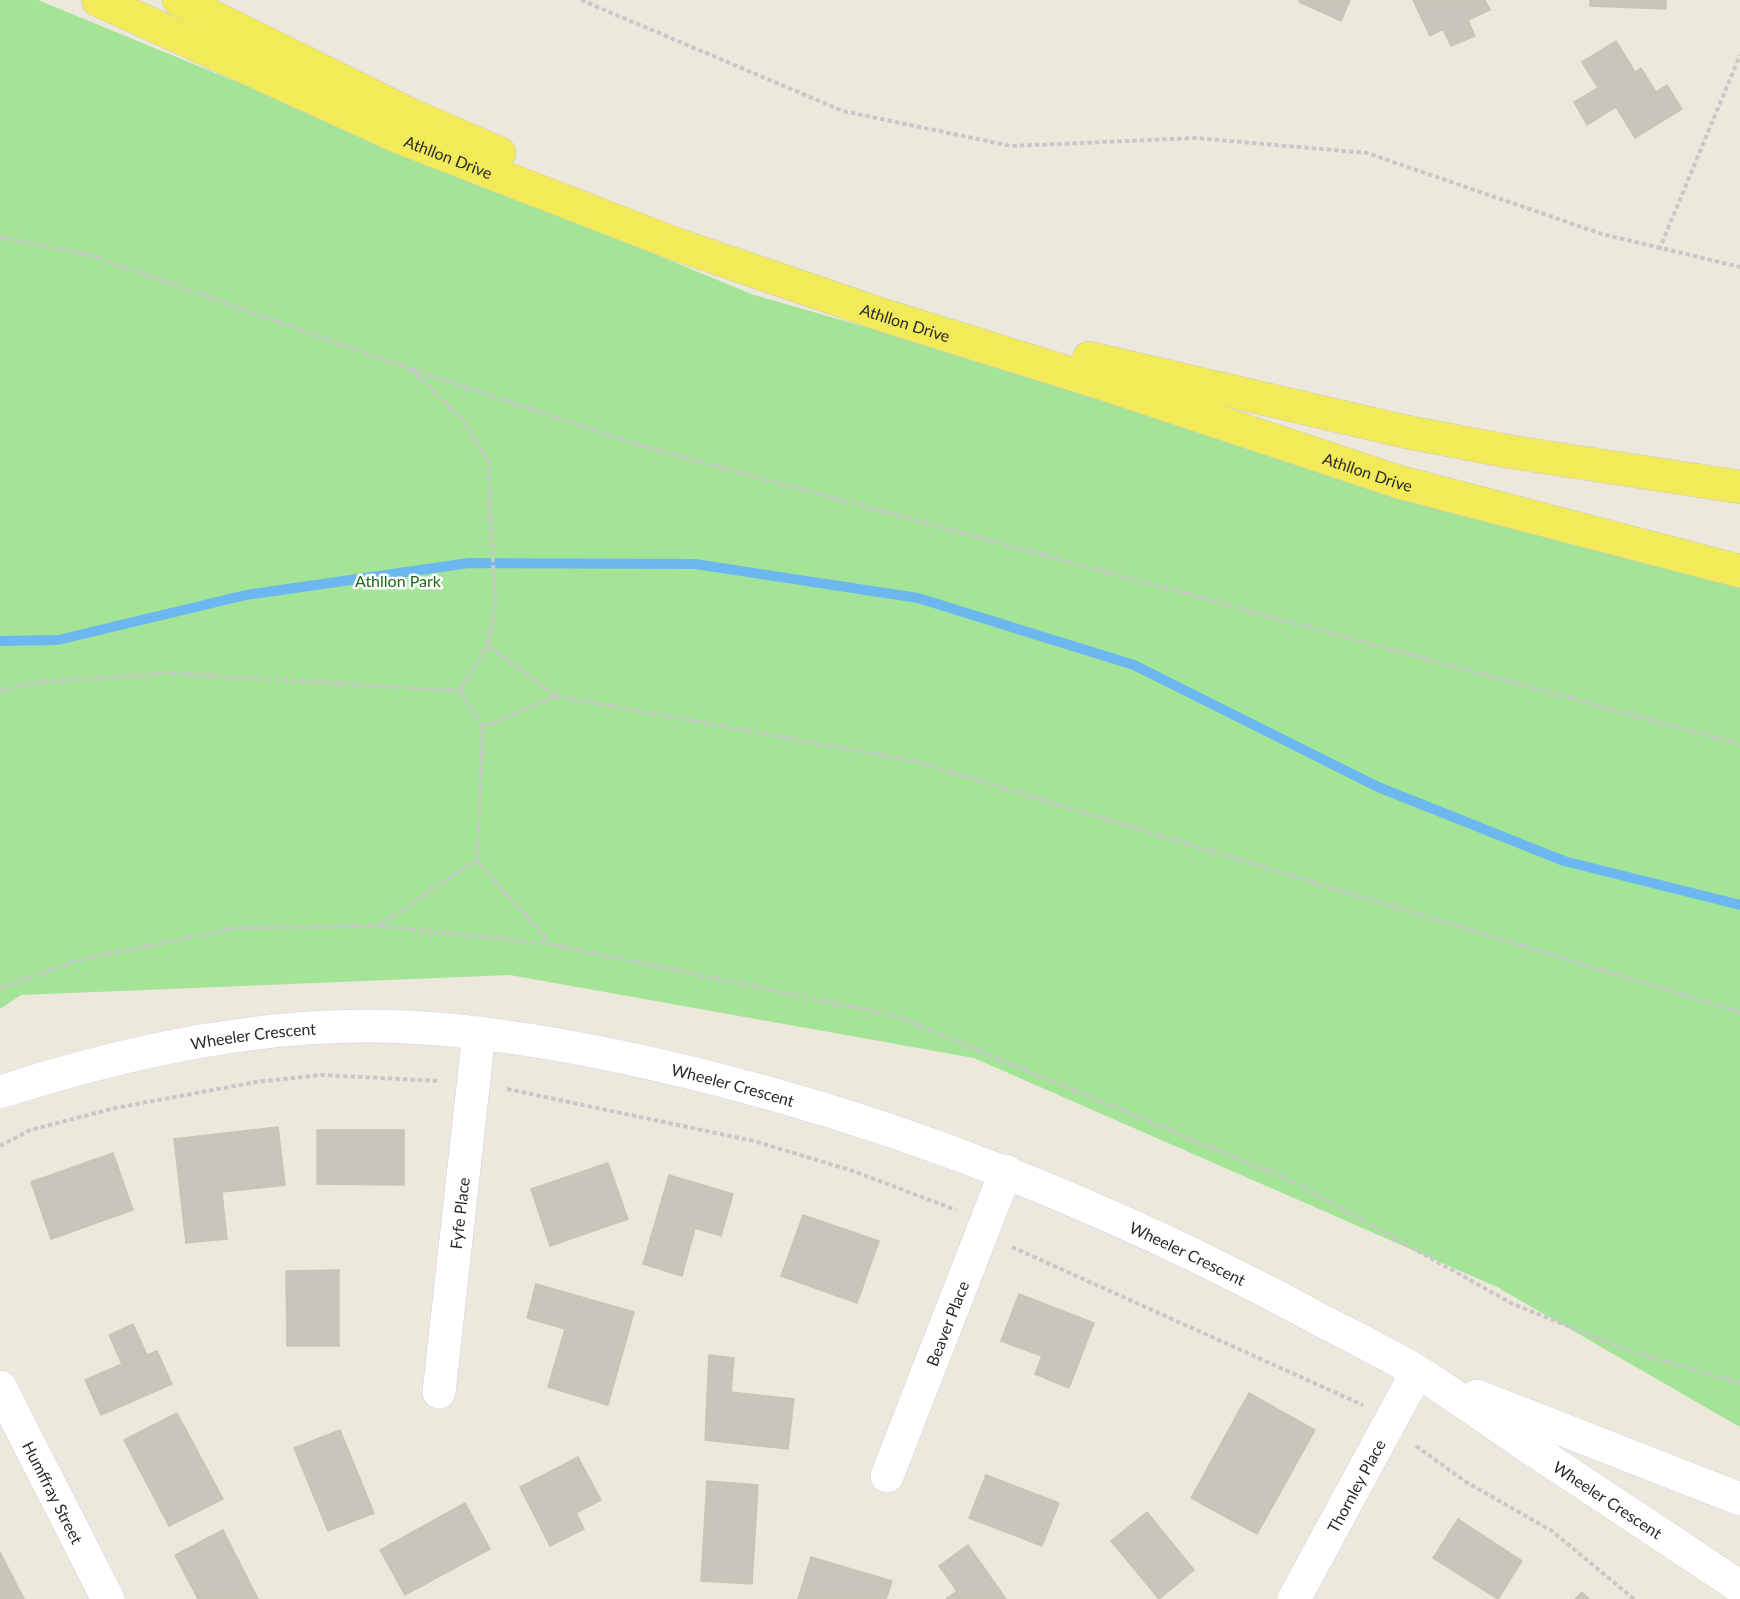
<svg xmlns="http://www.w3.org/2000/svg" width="1740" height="1599" font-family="Lato,sans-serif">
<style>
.green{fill:#a4e497}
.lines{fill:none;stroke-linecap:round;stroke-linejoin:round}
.stream{stroke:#6db7f1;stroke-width:10}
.building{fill:#c8c5bb;stroke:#c8c5b5;stroke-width:1.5}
.minor-casing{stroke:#d1d1e3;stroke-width:34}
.tertiary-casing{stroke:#d1d1e3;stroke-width:34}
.primary-casing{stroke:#c8c8c8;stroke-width:34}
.path{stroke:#c8c8c8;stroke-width:4;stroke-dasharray:4.5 3;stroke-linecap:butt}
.minor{stroke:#fff;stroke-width:33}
.tertiary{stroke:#fff;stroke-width:33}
.primary{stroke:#f3ea5a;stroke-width:33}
.labels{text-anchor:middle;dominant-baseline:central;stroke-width:5;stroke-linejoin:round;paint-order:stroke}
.street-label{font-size:16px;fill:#2a2a2a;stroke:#fff}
.park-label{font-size:16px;fill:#1b6919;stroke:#fff}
</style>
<rect width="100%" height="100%" fill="#ede8dc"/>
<path class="green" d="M0,0H38L754,295L1740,578V1427L1497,1287L974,1058L510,975L21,995L0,1009Z"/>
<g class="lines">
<path class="stream" d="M0,641L58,640L246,595L469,563L695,564L918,598L1134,665L1378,787L1564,861L1740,905"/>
</g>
<path class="building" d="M1300,0H1350L1341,21L1299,2Z
M1413,0H1485L1490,10L1468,20L1475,36L1451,46L1443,29L1430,36Z
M1590,0H1666V9L1590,6Z
M1616,41L1635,72L1641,68L1656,92L1667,85L1682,109L1635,138L1616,107L1587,125L1574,102L1598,88L1582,62Z
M278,1127L285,1185L222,1192L227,1239L186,1243L174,1139Z
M317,1130H404V1185L317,1184Z
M113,1153L133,1210L51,1239L31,1182Z
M608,1163L628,1219L550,1246L531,1189Z
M669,1175L733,1194L721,1236L695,1228L682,1276L643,1264Z
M803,1215L879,1241L857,1303L781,1276Z
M339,1270V1346H287L286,1271Z
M536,1284L634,1312L608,1405L548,1387L565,1329L527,1318Z
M1019,1294L1094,1323L1069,1388L1035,1374L1042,1356L1001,1341Z
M133,1324L147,1355L157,1351L172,1384L101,1415L85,1380L122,1364L109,1335Z
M709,1355L734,1358L731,1392L794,1399L788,1449L705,1440Z
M1249,1393L1315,1430L1257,1534L1191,1498Z
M177,1413L223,1499L169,1526L124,1440Z
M340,1430L374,1513L328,1531L294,1448Z
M578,1457L601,1500L576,1513L584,1529L550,1546L520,1487Z
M986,1475L1059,1503L1042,1546L969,1518Z
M707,1481L758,1485L752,1584L701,1581Z
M465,1503L490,1549L405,1595L380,1550Z
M1147,1512L1194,1570L1159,1599L1111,1541Z
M1458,1519L1522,1561L1498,1599L1433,1558Z
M223,1530L258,1599H198L175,1555Z
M968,1545L1006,1599H946L957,1591L939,1566Z
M0,1552L24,1599H0Z
M811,1557L892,1581L886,1599H798Z
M1582,1592L1589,1599H1575Z"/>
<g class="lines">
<defs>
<g id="minor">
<path id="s1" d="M0,1387L108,1599"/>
<path id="s2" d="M439,1392L479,1033"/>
<path id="s3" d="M887,1476L1006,1171"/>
<path id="s4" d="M1294,1599L1417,1372"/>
</g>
<g id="tertiary">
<path id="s5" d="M0,1092C131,1050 270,1020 408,1027C505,1032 602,1051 696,1074C908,1126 1109,1207 1302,1310C1340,1331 1381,1350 1418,1372C1453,1394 1486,1418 1520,1441C1593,1489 1667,1538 1740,1587"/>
<path d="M1477,1396L1740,1499"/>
</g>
<g id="primary">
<path id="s6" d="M98,0L399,137L678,245L886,316L1101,383L1399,482L1740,571"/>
<path d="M179,0L411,115L499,153"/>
<path d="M1089,358L1407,432L1512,452L1740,487"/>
</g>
</defs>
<use href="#minor" class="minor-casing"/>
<use href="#tertiary" class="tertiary-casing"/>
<use href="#primary" class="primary-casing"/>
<path class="path" d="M581,0L843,111L1011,146L1196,138L1367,153L1602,234L1740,267
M0,237L90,255L411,369L642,446L1740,744
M1659,250L1740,55
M411,369L463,421L488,461L495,606L488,646L460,691L483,727L477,860
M0,691L30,683L169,673L460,691
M556,696L915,761L1740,1012
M483,727L556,696L488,646
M380,925L477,860L549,942
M0,988L79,960L236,928L380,926L550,944L896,1016L1292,1181L1513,1304L1630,1351L1740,1383
M507,1089L754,1141L853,1171L956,1210
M0,1146L30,1130L115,1108L256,1082L321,1075L440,1081
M1012,1247L1363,1405
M1416,1446L1466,1482L1552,1531L1634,1599"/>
<use href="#minor" class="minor"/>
<use href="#tertiary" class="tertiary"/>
<use href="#primary" class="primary"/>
</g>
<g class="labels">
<g class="street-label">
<text stroke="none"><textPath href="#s6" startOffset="384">Athllon Drive</textPath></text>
<text stroke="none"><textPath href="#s6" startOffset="870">Athllon Drive</textPath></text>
<text stroke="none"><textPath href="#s6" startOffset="1356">Athllon Drive</textPath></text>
<text stroke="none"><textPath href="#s5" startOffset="260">Wheeler Crescent</textPath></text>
<text stroke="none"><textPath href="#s5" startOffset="746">Wheeler Crescent</textPath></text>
<text stroke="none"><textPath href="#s2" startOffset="180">Fyfe Place</textPath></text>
<text stroke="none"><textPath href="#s5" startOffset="1232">Wheeler Crescent</textPath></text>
<text stroke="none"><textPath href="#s3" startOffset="164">Beaver Place</textPath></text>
<text stroke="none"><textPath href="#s4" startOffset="129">Thornley Place</textPath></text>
<text stroke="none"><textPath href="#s1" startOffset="118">Humffray Street</textPath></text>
<text stroke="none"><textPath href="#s5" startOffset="1720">Wheeler Crescent</textPath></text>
</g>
<g class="park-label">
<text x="398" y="580">Athllon Park</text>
</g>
</g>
</svg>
